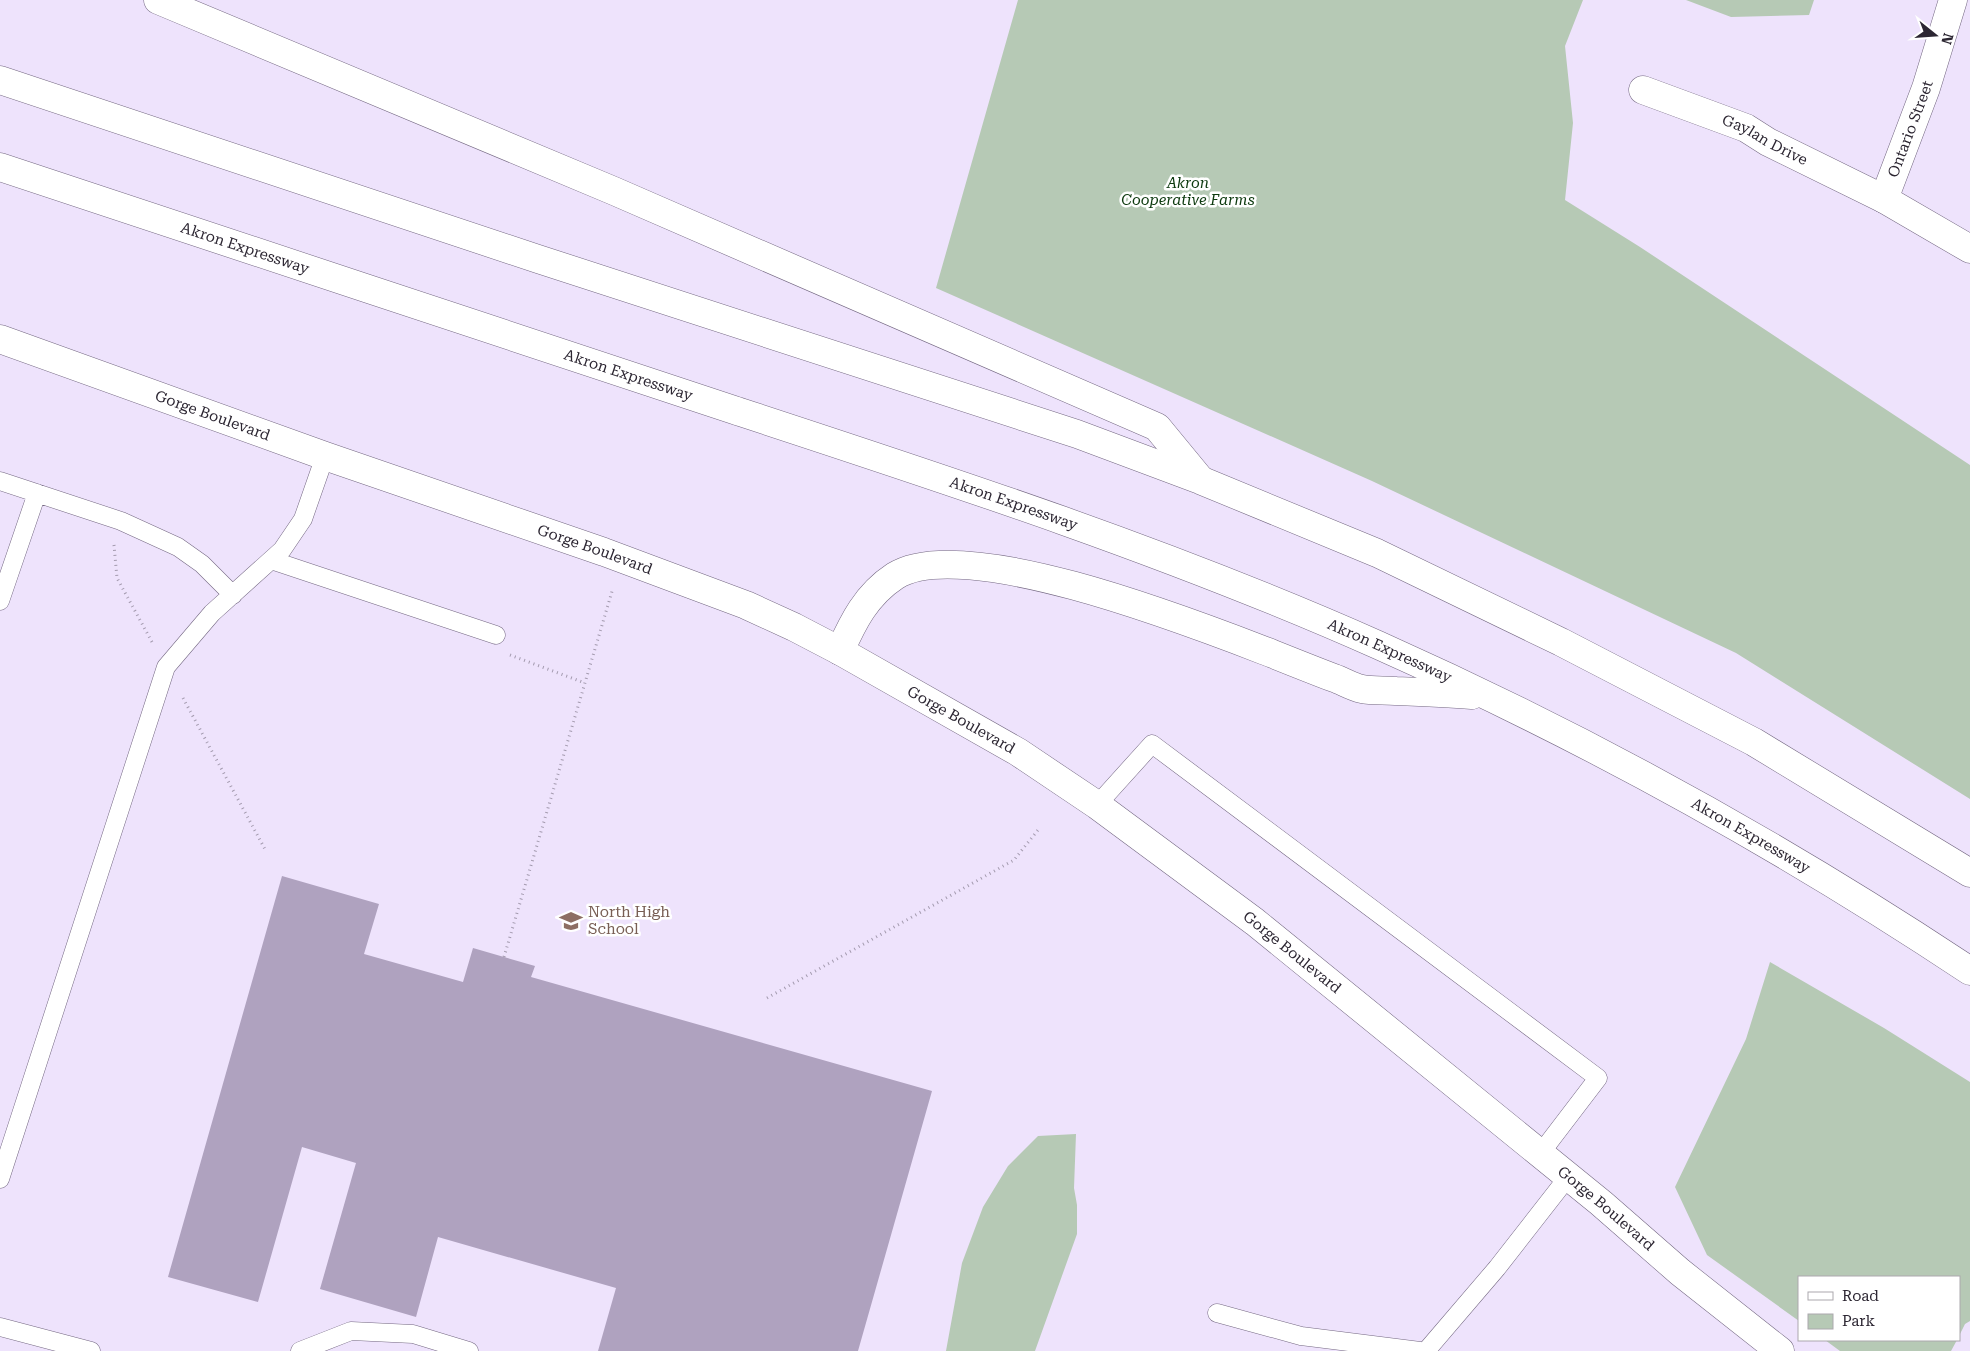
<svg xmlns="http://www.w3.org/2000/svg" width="1970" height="1351" font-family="'Roboto Serif',serif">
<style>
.green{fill:#b6c9b5}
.building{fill:#afa2bf}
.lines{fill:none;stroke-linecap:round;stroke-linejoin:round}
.lane-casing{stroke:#746882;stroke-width:19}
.street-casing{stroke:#746882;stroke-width:29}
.secondary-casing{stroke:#746882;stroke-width:29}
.highway-casing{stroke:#746882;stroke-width:29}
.path{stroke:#a49baf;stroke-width:3;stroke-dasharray:1 4;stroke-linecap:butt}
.lane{stroke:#fff;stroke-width:18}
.street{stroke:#fff;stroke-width:28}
.secondary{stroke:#fff;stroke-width:28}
.highway{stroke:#fff;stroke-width:28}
.labels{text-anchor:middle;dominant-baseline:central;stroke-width:5;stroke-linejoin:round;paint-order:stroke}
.street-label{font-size:15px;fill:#2c2632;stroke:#fff}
.park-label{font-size:15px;font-style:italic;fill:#0c390e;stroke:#fff}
.education-label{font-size:15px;fill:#785e54;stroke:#fff;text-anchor:start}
</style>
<rect width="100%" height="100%" fill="#eee3fc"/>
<path class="green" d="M1018,0H1583L1565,46L1573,123L1565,200L1640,247L1970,465V799L1736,653L1372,481L936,288Z
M1686,0H1814L1809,15L1731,17Z
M1770,962L1884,1028L1970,1082V1321L1965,1324L1959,1336V1277H1799V1321L1707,1255L1675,1187L1746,1039Z
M1076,1134L1074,1188L1077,1205V1234L1035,1351H946L962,1263L983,1207L1008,1166L1038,1136Z
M1825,1340H1957L1951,1351H1840Z"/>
<path class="building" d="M282,876L379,904L364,954L463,982L473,948L535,966L531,977L932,1091L858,1351H598L616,1288L438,1237L416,1317L320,1289L356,1163L302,1147L258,1302L168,1277Z"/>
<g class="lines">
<defs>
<path id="lane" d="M0,481L121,521L178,547L202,564L233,595
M271,560L496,635
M0,601L37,493
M1097,805L1152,744L1598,1078L1540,1154
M0,1179L166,667L212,613L282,550L303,519L325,456
M1217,1313L1301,1336L1420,1351
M0,1327L91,1351
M300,1351L351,1331L413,1334L469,1351
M1426,1351L1497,1268L1568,1177"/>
<g id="street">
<path id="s1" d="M1643,90L1746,128L1768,142L1884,199L1970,249"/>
<path id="s2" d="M1884,199L1926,88L1953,0"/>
</g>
<g id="secondary">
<path id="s3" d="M0,339L325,456L604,552L746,605L794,627L840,651L1018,752L1097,805L1255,922L1601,1203L1680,1272L1780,1351"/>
</g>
<g id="highway">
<path d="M158,0L614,191L1157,427L1199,478"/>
<path d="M0,80L538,259L1077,434L1200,480L1377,553L1561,642L1754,742L1970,873"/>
<path id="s4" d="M0,167C245,248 489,329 734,410C951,481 1169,552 1378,645C1584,737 1782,846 1970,971"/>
<path d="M840,651C853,622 866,595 895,576C963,532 1200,626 1273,654C1293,662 1313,670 1334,678C1343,681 1352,687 1362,689C1372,691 1385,690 1396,691C1421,692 1446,693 1472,695"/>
</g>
</defs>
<use href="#lane" class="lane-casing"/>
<use href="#street" class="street-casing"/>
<use href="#secondary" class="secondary-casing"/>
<use href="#highway" class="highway-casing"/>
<path class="path" d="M114,545L117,578L152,642
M510,655L585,683
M183,698L266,851
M504,957L613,588
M767,998L1014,860L1038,830"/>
<use href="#lane" class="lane"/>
<use href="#street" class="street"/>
<use href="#secondary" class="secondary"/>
<use href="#highway" class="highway"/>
</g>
<defs>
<symbol id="school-bare" viewBox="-9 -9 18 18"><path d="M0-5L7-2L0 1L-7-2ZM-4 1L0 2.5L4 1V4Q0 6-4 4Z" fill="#8d6e63" stroke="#fff" stroke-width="2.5" paint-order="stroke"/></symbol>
</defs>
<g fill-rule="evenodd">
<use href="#school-bare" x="555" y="905" width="32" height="32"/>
</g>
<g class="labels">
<g class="street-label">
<text stroke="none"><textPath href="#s2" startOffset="75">Ontario Street</textPath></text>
<text stroke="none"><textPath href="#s1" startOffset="132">Gaylan Drive</textPath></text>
<text stroke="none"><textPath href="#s4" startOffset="258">Akron Expressway</textPath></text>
<text stroke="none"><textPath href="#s4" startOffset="662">Akron Expressway</textPath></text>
<text stroke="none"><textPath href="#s3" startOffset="226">Gorge Boulevard</textPath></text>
<text stroke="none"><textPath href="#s4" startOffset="1068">Akron Expressway</textPath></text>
<text stroke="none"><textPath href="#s3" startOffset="631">Gorge Boulevard</textPath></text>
<text stroke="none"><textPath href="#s4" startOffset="1472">Akron Expressway</textPath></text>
<text stroke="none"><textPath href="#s3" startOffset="1036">Gorge Boulevard</textPath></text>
<text stroke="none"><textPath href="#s4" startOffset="1878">Akron Expressway</textPath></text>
<text stroke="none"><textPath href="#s3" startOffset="1441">Gorge Boulevard</textPath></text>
<text stroke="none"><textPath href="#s3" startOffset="1846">Gorge Boulevard</textPath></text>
</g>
<g class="park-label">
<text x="1188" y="183">Akron<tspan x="1188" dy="17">Cooperative Farms</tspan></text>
</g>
<g class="education-label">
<text x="588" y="912">North High<tspan x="588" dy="17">School</tspan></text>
</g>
</g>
<rect x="1798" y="1276" width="162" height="65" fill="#ffffff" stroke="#aba8ad"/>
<rect x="1808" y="1292" width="25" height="8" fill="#ffffff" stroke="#aba8ad"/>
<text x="1842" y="1301" font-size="15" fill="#2c2632">Road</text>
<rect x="1808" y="1314" width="25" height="15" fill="#b6c9b5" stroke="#aba8ad"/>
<text x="1842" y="1326" font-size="15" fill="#2c2632">Park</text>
<g transform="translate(1935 35) rotate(107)" stroke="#ffffff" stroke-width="4" paint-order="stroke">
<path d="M0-4L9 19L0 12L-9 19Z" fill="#2c2632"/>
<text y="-8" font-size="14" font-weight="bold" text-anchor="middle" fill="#2c2632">N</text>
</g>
</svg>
